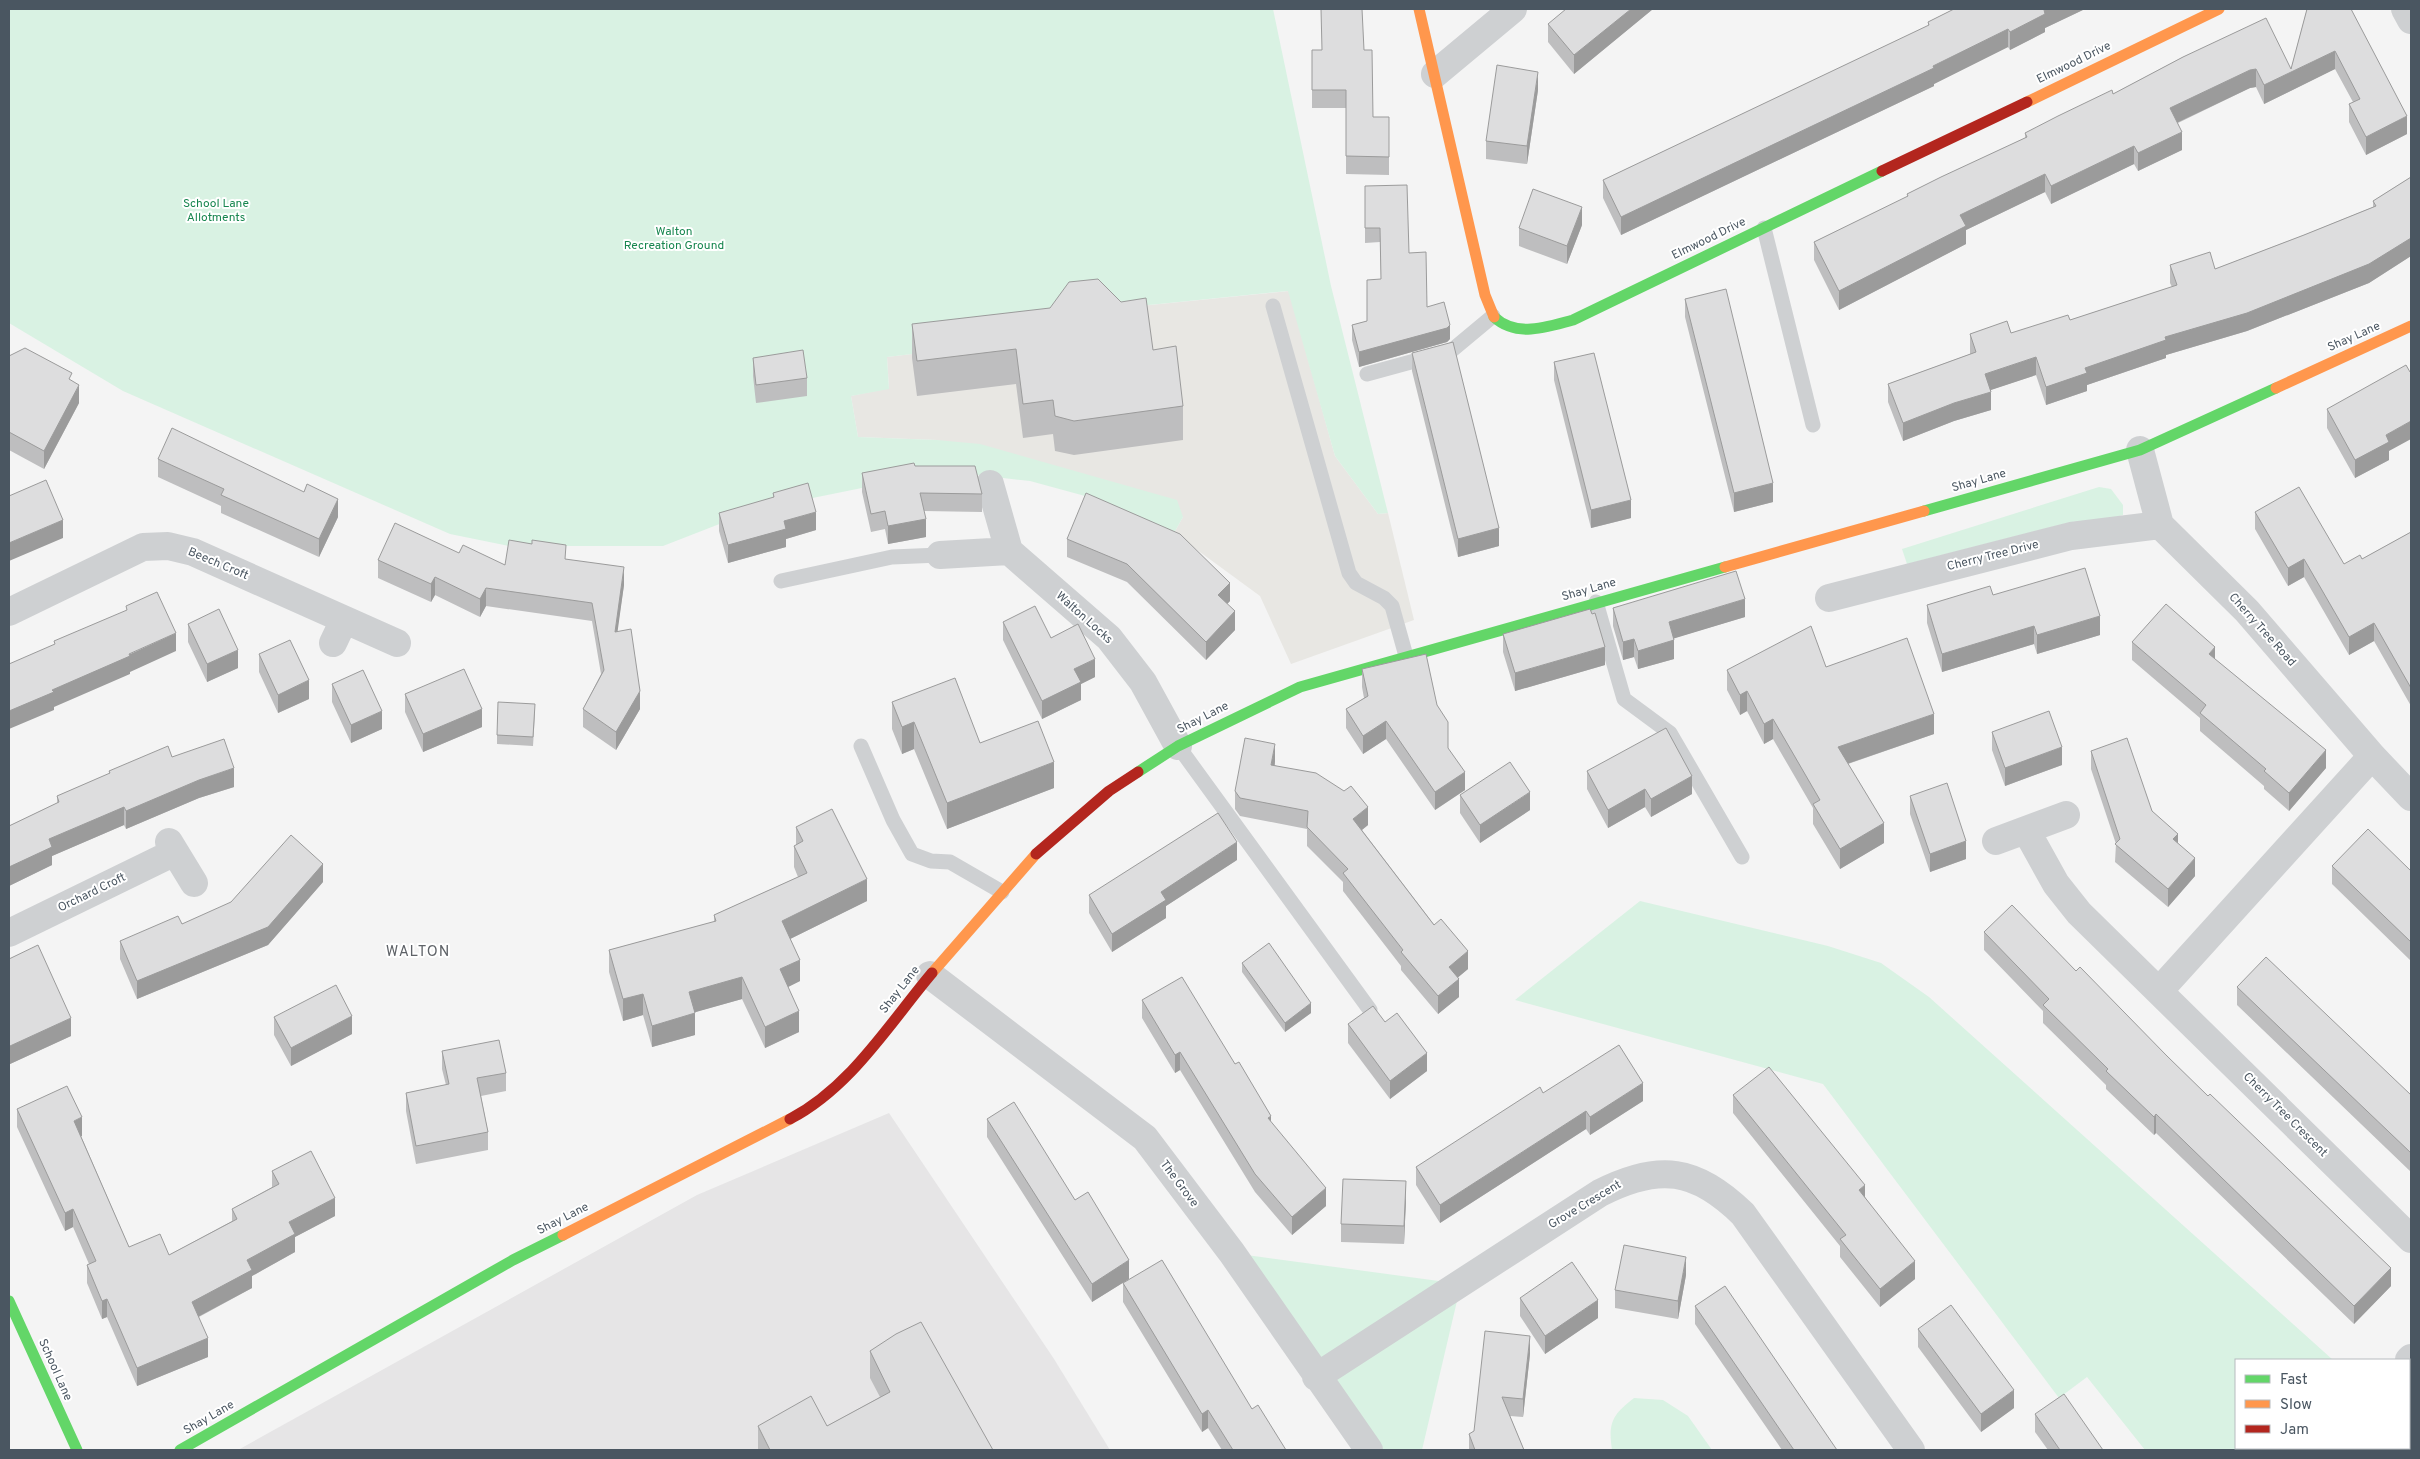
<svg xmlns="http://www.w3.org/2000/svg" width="2420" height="1459" font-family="Overpass,sans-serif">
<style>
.commercial{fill:#e8e7e3}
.education{fill:#e6e5e6}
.green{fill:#d9f2e3}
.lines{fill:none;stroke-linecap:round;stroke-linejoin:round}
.lane{stroke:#ced0d2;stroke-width:15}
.street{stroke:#ced0d2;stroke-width:28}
.fast{stroke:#63d668;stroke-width:11}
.slow{stroke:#ff974d;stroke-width:11}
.jam{stroke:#b3261e;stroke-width:11}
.wall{fill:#bebebf}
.shaded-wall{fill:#9b9b9b}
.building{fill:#ddddde;stroke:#9b9b9b}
.labels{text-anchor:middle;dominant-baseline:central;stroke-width:4;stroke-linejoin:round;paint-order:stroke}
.street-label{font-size:12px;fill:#4a5661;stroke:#fff}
.park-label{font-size:12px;fill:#17864f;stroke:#fff}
.quarter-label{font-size:15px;letter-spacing:1px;fill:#5f6368;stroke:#fff}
</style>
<rect width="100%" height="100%" fill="#f4f4f4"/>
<path class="commercial" d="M1289,291L1335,456L1378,514L1388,513L1414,620L1291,664L1260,596L1174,533L1183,517L937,440L858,437L851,396L889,388L887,357L963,348L961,324Z"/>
<path class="education" d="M889,1113L1054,1359L1110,1450H238L697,1195Z"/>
<path class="green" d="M9,9H1273L1331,286L1388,513L1378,514L1335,456L1288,291L961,324L963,348L887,357L889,389L851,396L858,437L937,440L980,444L1177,500L1183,517L1174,533L1085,496L1030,481L977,475L921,476L758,509L663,546H509L450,534L123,391L9,323Z
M2099,487L2111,489L2123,505V515L2104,520L2071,522L1907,564L1902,549Z
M1640,901L1828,946L1881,963L1929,997L2333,1360H2236V1448H2342L2338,1450H2145L2087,1377L2059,1398L1823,1084L1515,1000Z
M1232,1253L1461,1284L1422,1450H1369Z
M1634,1398L1663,1400L1688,1416L1712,1450H1612C1608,1423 1612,1415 1634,1398Z"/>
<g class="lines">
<path class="lane" d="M1764,228L1813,425
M1273,306L1349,573L1356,583L1384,598L1392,606L1406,656
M1367,374L1451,351L1493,316
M781,581L892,557L940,555
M1596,602L1624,699L1670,733L1742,857
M861,746L893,820L912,854L931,861L950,862L1002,892
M1178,746L1370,1010"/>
<path class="street" d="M2405,9L2411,20
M1435,74L1513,9
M2140,450L2160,525L2247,611L2372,756L2411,797
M1009,551L1109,638L1143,682L1178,746
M940,555L1009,551L990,484
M1829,598L2071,536L2160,525
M9,612L143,547L168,546L193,552L397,643
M333,643L344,620
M2026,830L2056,884L2079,913L2411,1239
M1996,841L2066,815
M169,842L194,883
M9,933L175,852
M930,975L1145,1138L1232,1253L1369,1450
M2159,991L2372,756
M2409,1360L2411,1358
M1316,1377L1600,1193C1659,1163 1696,1168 1743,1214L1911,1450"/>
<path class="fast" d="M1494,317C1517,338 1546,327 1573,320L1882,171
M1924,511L2140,450L2276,388
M1138,772L1178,746L1300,687L1725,567
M9,1301L77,1450
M180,1450L513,1260L563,1235"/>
<path class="slow" d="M1419,9L1485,295L1494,317
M2027,102L2219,9
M2276,388L2411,326
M1725,567L1924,511
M932,973L1036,854
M563,1235L790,1119"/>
<path class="jam" d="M1882,171L2027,102
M1036,854L1109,791L1138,772
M790,1119C851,1087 889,1024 932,973"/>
</g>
<path class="wall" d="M1653,9L1574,74L1548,42V24Z
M1954,9H2085L2045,28V32L2010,50L2008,47L1934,84V86L1621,235L1603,198V180L1928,26V22Z
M2307,9L2407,134L2366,155L2349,122V104L2353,102L2335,69L2264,104L2256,87L2250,88L2178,123L2182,150L2138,171L2134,164L2051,204L2045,192L1966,230V244L1839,310L1814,260V242L1907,197V194L2025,138V133L2113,94L2183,57L2291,69Z
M1312,50H1364L1373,117H1389V175L1346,174V108H1312Z
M1538,90L1527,164L1486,159V141Z
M2411,177V256L2369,283L2247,331L2166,355V358L2087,385V391L2046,405L2036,375L1990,390L1991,410L1954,421L1903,441L1888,402V384L1970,354V334L2011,333L2070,320L2172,287L2170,283V265L2215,269L2304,235L2373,207V201Z
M1365,186L1409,253L1427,307L1450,339L1447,342L1359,367L1352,340V325L1367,321L1381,279L1380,242L1365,243Z
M1582,225L1567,264L1519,246V228Z
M1685,299L1773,502L1734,512L1685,317Z
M912,324L1153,350L1183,406V440L1074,455L1055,451L1053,434L1023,438L1016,384L917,396L912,358Z
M1412,353L1499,546L1458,557L1412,371Z
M9,356L72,381L79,403L44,469L9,450Z
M753,358L807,378V396L756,403L753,376Z
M1554,362L1631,518L1591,528L1554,380Z
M2327,409L2389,451V460L2355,478L2327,428Z
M158,459L338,517L319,557L221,513V506L158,477Z
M915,466L982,494V512L924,511L926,537L888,544L885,529L871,532L862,492V473Z
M773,493L816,530L786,539V547L728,563L719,531V513L773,498Z
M2255,512L2344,564L2362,559L2411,532V706L2374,641L2349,655L2304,577L2288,586L2255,529Z
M1067,539L1230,601L1227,604L1235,630L1206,660L1127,582L1067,557Z
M459,553L505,565L566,559L624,585L617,631L640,709L616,750L583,727V709L601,674L592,621L486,606L480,617L435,595L431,602L378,578V560Z
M1993,595L2100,635L2037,654L2034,644L1942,672L1927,623V605Z
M1613,608L1745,617L1674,638V659L1638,669L1634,657L1623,660L1613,626Z
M1003,622L1051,638L1095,677L1081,684V700L1042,719L1003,640Z
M188,624L238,668L207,682L188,642Z
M1503,634L1605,665L1515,691L1503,652Z
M2132,642L2215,659L2326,768L2289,811L2264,789V786L2200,731V718L2132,660Z
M259,654L309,699L278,713L259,672Z
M1826,667L1934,734L1848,764L1884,843L1840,869L1813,824V808L1773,739L1764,744L1747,711L1740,715L1727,690V670Z
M1362,669L1437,705L1448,748L1465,790L1435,810L1386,739L1363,754L1346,728V709L1364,698L1362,687Z
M332,684L382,729L351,743L332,702Z
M405,694L482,727L423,752L405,712Z
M892,702L980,743L1054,788L947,829L914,749L902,754L892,729Z
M535,713L533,746L497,744V735Z
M1992,732L2062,765L2005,786L1992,750Z
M2091,751L2152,811L2178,843L2195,876L2168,907L2115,862L2116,844L2091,769Z
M172,757L234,787L199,798L126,829L124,825L52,856V865L9,886V826L57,803V796L109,774V771Z
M1275,762V765L1368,825L1362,830L1468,969L1458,977L1459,997L1438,1014L1401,970V966L1343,891V882L1307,846V829L1240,816L1235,809V791Z
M1587,771L1692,794L1651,817L1645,807L1608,828L1587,789Z
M1460,795L1530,810L1480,843L1460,813Z
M1910,796L1966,859L1930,872L1910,814Z
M796,827L867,901L790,939L800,981L788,987L799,1032L765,1048L742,999L695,1012V1035L652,1047L643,1015L623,1021L609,972V950L714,922V915L798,877L794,867V846L796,845Z
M1237,860L1166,906V918L1112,952L1089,913V895Z
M2332,866L2411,871V961L2332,884Z
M323,882L268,945L137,999L120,959V941L182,924Z
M1984,932L2076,971L2391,1286L2354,1324L2156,1133L2154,1135L2106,1089V1085L2043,1023V1011L1984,950Z
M9,959L71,1036L10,1064L9,1063Z
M1242,963L1311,1013L1285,1032L1242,972Z
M2237,987L2411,1095V1172L2237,1005Z
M1142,1000L1271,1123L1326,1206L1292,1235L1255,1192L1180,1070L1175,1073L1142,1018Z
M274,1017L352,1034L291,1066L274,1035Z
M1385,1022L1427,1071L1390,1099L1348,1043V1024Z
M442,1051L506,1073V1091L481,1096L488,1132V1150L416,1164L406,1111V1093L446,1085L442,1069Z
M1543,1093L1643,1101L1590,1135L1586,1129L1440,1223L1416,1185V1167Z
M1733,1095L1865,1197L1915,1279L1880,1307L1840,1257V1246L1733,1113Z
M17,1109L82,1136H81L129,1247L169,1255L232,1221V1209L272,1187V1171L335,1216L295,1237V1252L252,1276V1288L199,1317L208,1357L137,1386L107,1317L102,1319L87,1283V1265L89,1264L73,1227L65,1231L17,1127Z
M987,1119L1075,1200L1129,1279L1092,1302L987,1137Z
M1406,1199L1404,1244L1341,1242V1224Z
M1686,1275L1678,1319L1615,1308V1290Z
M1123,1283L1252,1409L1286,1450H1222L1208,1428L1202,1432L1123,1302Z
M1520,1298L1598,1318L1545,1354L1520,1316Z
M1695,1306L1837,1450H1782L1695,1324Z
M1918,1329L2014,1408L1981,1432L1918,1347Z
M870,1351L993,1450H758V1426H827L880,1397L870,1378Z
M1530,1354L1523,1417L1510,1416L1524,1450H1469V1434L1474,1431Z
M2035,1414L2103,1450H2048L2035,1432Z"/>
<path class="shaded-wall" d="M1631,9H1653L1574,74V55Z
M2047,9H2085L2045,28V32L2010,50V32Z
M2008,29V47L1934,84V86L1621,235V217L1933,66Z
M2335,51V69L2264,104V85Z
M2256,69V87L2250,88L2170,126V108L2250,70Z
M1538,72V90L1527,164V146Z
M2407,116V134L2366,155V137Z
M2182,132V150L2138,171V153Z
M2134,146V164L2051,204V186Z
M2045,174V192L1966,230V244L1839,310V291L1960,215Z
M1582,207V225L1567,264V246Z
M2411,238V256L2369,283L2247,331L2166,355V358L2087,385V391L2046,405V387L2085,368L2165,337Z
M1450,325V339L1447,342L1359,367V352Z
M2036,357V375L1985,392V374Z
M79,385V403L44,469V451Z
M1991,392V410L1954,421L1903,441V423L1954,403Z
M2411,421V439L2389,451V460L2355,478V460L2386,435Z
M1773,483V502L1734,512V493Z
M338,499V517L319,557V539Z
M1631,500V518L1591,528V510Z
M816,512V530L786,539V547L728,563V545L784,521Z
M926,519V537L888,544V526Z
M63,520V538L9,561V543Z
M1499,528V546L1458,557V539Z
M2304,559V577L2288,586V568Z
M624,567V585L615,650V632Z
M435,577V595L431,602V584Z
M1230,583V601L1218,613V595Z
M486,588V606L480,617V599Z
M1745,599V617L1669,640V622Z
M1235,611V630L1206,660V642Z
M2100,616V635L2037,654V635Z
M2374,623V641L2349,655V637Z
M2034,626V644L1942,672V654Z
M176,633V651L130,672V674L54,707V710L9,729V711L52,690Z
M1634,639V657L1623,660V642Z
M1674,640V659L1638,669V651Z
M1605,647V665L1515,691V673Z
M2215,647V665L2209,654Z
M238,650V668L207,682V664Z
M1095,659V677L1081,684V700L1042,719V701L1074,669Z
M309,680V699L278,713V695Z
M640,691V709L616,750V732Z
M1747,691V711L1740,715V695Z
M482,709V727L423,752V734Z
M382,711V729L351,743V725Z
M1934,714V734L1838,767V747Z
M1773,719V739L1764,744V724Z
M1386,721V739L1363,754V736Z
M914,722V749L902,754V727Z
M1275,744V762L1271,783V765Z
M2062,747V765L2005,786V768Z
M2326,750V768L2289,811V793Z
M1054,762V788L947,829V803Z
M234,768V787L199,798L126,829V811L199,780Z
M1465,772V790L1435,810V792Z
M1692,776V794L1651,817V799Z
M1645,789V807L1608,828V810Z
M1530,792V810L1480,843V825Z
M124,807V825L52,856V865L9,886V867L49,839Z
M1368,807V825L1353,837V819Z
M1884,823V843L1840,869V849Z
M2178,834V852L2173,839Z
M1966,841V859L1930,872V854Z
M1237,842V860L1166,906V918L1112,952V934L1161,892Z
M2195,858V876L2168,907V889Z
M323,864V882L268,945L137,999V981Z
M867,879V901L782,943V921Z
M1468,951V969L1449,985V967Z
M800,960V981L780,991V969Z
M742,977V999L689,1014V992Z
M1459,979V997L1438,1014V996Z
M643,994V1015L623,1021V999Z
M1311,1003V1013L1285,1032V1023Z
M799,1011V1032L765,1048V1027Z
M695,1013V1035L652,1047V1026Z
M352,1016V1034L291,1066V1048Z
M71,1018V1036L10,1064V1046Z
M1180,1052V1070L1175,1073V1055Z
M1427,1053V1071L1390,1099V1081Z
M1643,1083V1101L1590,1135V1117Z
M1586,1111V1129L1440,1223V1205Z
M2156,1114V1133L2154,1135V1117Z
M1271,1116V1134L1268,1118Z
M82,1117V1136L74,1139V1121Z
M1406,1181V1199L1404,1244V1226Z
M1865,1185V1203L1859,1190Z
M1326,1188V1206L1292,1235V1217Z
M335,1198V1216L295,1237V1252L252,1276V1288L192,1320V1302L247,1260L289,1222Z
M73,1209V1227L65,1231V1213Z
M1686,1257V1275L1678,1319V1301Z
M1129,1260V1279L1092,1302V1284Z
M1915,1261V1279L1880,1307V1289Z
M2391,1268V1286L2354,1324V1306Z
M107,1299V1317L102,1319V1301Z
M1598,1300V1318L1545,1354V1336Z
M1530,1336V1354L1523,1417V1399Z
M208,1338V1357L137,1386V1368Z
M2014,1390V1408L1981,1432V1414Z
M1208,1410V1428L1202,1432V1414Z"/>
<path class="building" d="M1321,9H1362L1364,50H1372L1373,117H1389V157L1346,156V90H1312V50H1322Z
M1566,9H1631L1574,55L1548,24Z
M1954,9H2047L2044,10L2045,14L2010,32L2008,29L1933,66L1934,68L1621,217L1603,180L1929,25L1928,22Z
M2307,9H2351L2407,116L2366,137L2349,104L2360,99L2335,51L2264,85L2256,69L2250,70L2170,108L2182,132L2138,153L2134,146L2051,186L2045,174L1960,215L1966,226L1839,291L1814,242L1908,196L1907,194L1941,177L2027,137L2025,133L2058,116L2112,90L2113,94L2183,57L2266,18L2291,69Z
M1497,65L1538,72L1527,146L1486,141Z
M2411,177V238L2369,264L2247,313L2165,337L2166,340L2085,368L2087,373L2046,387L2036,357L1985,374L1991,392L1954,403L1903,423L1888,384L1976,352L1970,334L2007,321L2011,333L2068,315L2070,320L2177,285L2170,265L2210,252L2215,269L2304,235L2376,206L2373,201Z
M1407,185L1409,253L1426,252L1427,307L1444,302L1450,325L1447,328L1359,352L1352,325L1367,321V280L1381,279L1380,228H1365V186Z
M1533,189L1582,207L1567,246L1519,228Z
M1098,279L1121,302L1146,298L1153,350L1176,346L1183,406L1074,421L1055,416L1053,400L1023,404L1016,349L917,361L912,324L1050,308L1069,282Z
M1726,289L1773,483L1734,493L1685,299Z
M1453,342L1499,528L1458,539L1412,353Z
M25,348L72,373L69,379L79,385L44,451L9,432V356Z
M803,350L807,378L756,385L753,358Z
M1594,353L1631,500L1591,510L1554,362Z
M2406,365L2410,372L2411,371V421L2386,435L2389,442L2355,460L2327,409Z
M172,428L304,492L307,484L338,499L319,539L221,495L224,489L158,459Z
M914,463L915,466H975L982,494L920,493L926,519L888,526L885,511L871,514L862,473Z
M46,480L63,520L9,543V496Z
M808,483L816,512L784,521L786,529L728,545L719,513L774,497L773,493Z
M2299,487L2344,564L2360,555L2362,559L2411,532V688L2374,623L2349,637L2304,559L2288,568L2255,512Z
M1086,493L1180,534L1230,583L1218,595L1235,611L1206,642L1127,564L1067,539Z
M395,523L459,553L463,545L505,565L509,540L532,544V540L566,545L565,559L624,567L615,632L631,629L640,691L616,732L583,709L604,670L592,603L486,588L480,599L435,577L431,584L378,560Z
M2085,568L2100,616L2037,635L2034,626L1942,654L1927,605L1990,586L1993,595Z
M1736,571L1745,599L1669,622L1674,640L1638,651L1634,639L1623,642L1613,608Z
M157,592L176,633L129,654L130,656L52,690L54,692L9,711V664L55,644L54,641L127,610L126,606Z
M2166,604L2215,647L2209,654L2326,750L2289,793L2264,771L2266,769L2200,713L2206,705L2132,642Z
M1035,606L1051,638L1078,624L1095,659L1074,669L1081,682L1042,701L1003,622Z
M219,609L238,650L207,664L188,624Z
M1590,609L1592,614L1595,613L1605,647L1515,673L1503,634Z
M1811,626L1826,667L1907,638L1934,714L1838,747L1884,823L1840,849L1813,804L1820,800L1773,719L1764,724L1747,691L1740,695L1727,670Z
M290,640L309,680L278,695L259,654Z
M1426,654L1437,705L1448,722V748L1465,772L1435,792L1386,721L1363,736L1346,709L1368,696L1362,669Z
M464,669L482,709L423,734L405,694Z
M363,670L382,711L351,725L332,684Z
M955,678L980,743L1038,721L1054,762L947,803L914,722L902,727L892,702Z
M498,702L535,704L533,737L497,735Z
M2049,711L2062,747L2005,768L1992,732Z
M1666,728L1692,776L1651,799L1645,789L1608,810L1587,771Z
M1245,738L1275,744L1271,765L1316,773L1344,791L1351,786L1368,807L1353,819L1434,925L1441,919L1468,951L1449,967L1459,979L1438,996L1401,952L1403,950L1343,873L1348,869L1307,827L1308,811L1240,798L1235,791Z
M2127,738L2152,811L2178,834L2173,839L2195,858L2168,889L2115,844L2120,839L2091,751Z
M224,739L234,768L199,780L126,811L124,807L49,839L52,847L9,867V826L59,802L57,796L110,773L109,771L168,746L172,757Z
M1510,762L1530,792L1480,825L1460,795Z
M1947,783L1966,841L1930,854L1910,796Z
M832,809L867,879L782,921L800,960L780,969L799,1011L765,1027L742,977L689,992L695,1013L652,1026L643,994L623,999L609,950L716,921L714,915L807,873L794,846L803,841L796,827Z
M1218,813L1237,842L1161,892L1166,900L1112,934L1089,895Z
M2368,829L2411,871V942L2332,866Z
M291,835L323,864L268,927L137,981L120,941L178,916L182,924L231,902Z
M2012,905L2076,971L2080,967L2167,1056L2208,1096L2210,1094L2391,1268L2354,1306L2156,1114L2154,1117L2106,1071L2108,1069L2043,1005L2049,999L1984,932Z
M1269,943L1311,1003L1285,1023L1242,963Z
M38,945L71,1018L10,1046L9,1045V959Z
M2266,957L2411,1095V1153L2237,987Z
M1182,977L1235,1064L1239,1062L1271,1116L1268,1118L1326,1188L1292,1217L1255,1174L1180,1052L1175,1055L1142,1000Z
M336,985L352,1016L291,1048L274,1017Z
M1373,1006L1385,1022L1397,1013L1427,1053L1390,1081L1348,1024Z
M499,1040L506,1073L477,1078L488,1132L416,1146L406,1093L449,1084L442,1051Z
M1619,1045L1643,1083L1590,1117L1586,1111L1440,1205L1416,1167L1540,1087L1543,1093Z
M1769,1067L1865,1185L1859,1190L1915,1261L1880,1289L1840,1239L1846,1235L1733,1095Z
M67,1086L82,1117L74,1121L129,1247L160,1234L169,1255L237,1219L232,1209L279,1184L272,1171L311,1151L335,1198L289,1222L295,1234L247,1260L252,1270L192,1302L208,1338L137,1368L107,1299L102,1301L87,1265L96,1261L73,1209L65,1213L17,1109Z
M1014,1102L1075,1200L1088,1192L1129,1260L1092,1284L987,1119Z
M1343,1179L1406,1181L1404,1226L1341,1224Z
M1624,1245L1686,1257L1678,1301L1615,1290Z
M1162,1260L1252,1409L1258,1405L1286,1450H1233L1208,1410L1202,1414L1123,1283Z
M1572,1262L1598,1300L1545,1336L1520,1298Z
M1725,1286L1837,1450H1794L1695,1306Z
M1951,1305L2014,1390L1981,1414L1918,1329Z
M921,1322L993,1450H770L758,1426L811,1396L827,1426L890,1392L870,1351L896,1334Z
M1485,1331L1530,1336L1523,1399L1502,1397L1524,1450H1475L1469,1434L1474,1431Z
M2064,1394L2103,1450H2060L2035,1414Z"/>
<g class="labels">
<g class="street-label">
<text transform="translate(2074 63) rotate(-26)">Elmwood Drive</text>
<text transform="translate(1709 239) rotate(-26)">Elmwood Drive</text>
<text transform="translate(2354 337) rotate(-24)">Shay Lane</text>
<text transform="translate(1979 481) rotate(-16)">Shay Lane</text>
<text transform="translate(1993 556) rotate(-14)">Cherry Tree Drive</text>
<text transform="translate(218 564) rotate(23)">Beech Croft</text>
<text transform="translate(1589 590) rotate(-16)">Shay Lane</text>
<text transform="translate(1084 618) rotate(42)">Walton Locks</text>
<text transform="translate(2262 630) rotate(48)">Cherry Tree Road</text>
<text transform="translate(1203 718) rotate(-27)">Shay Lane</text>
<text transform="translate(92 893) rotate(-26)">Orchard Croft</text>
<text transform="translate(900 990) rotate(-52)">Shay Lane</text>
<text transform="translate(2285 1115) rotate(45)">Cherry Tree Crescent</text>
<text transform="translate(1179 1184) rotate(53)">The Grove</text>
<text transform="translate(1585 1205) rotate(-31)">Grove Crescent</text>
<text transform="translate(563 1219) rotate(-27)">Shay Lane</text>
<text transform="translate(55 1370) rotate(66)">School Lane</text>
<text transform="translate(209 1418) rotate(-30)">Shay Lane</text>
</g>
<g class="park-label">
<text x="216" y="204">School Lane<tspan x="216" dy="14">Allotments</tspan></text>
<text x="674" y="232">Walton<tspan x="674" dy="14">Recreation Ground</tspan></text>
</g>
<g class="quarter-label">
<text x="418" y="952">WALTON</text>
</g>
</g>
<rect width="2420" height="1459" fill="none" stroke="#4a5661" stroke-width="20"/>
<rect x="2235" y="1359" width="175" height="90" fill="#ffffff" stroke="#b7bbc0"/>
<rect x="2245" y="1375" width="25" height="8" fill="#63d668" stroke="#b7bbc0"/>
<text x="2280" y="1384" font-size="15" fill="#4a5661">Fast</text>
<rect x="2245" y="1400" width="25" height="8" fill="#ff974d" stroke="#b7bbc0"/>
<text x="2280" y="1409" font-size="15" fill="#4a5661">Slow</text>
<rect x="2245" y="1425" width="25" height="8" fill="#b3261e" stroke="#b7bbc0"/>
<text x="2280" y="1434" font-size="15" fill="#4a5661">Jam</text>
</svg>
